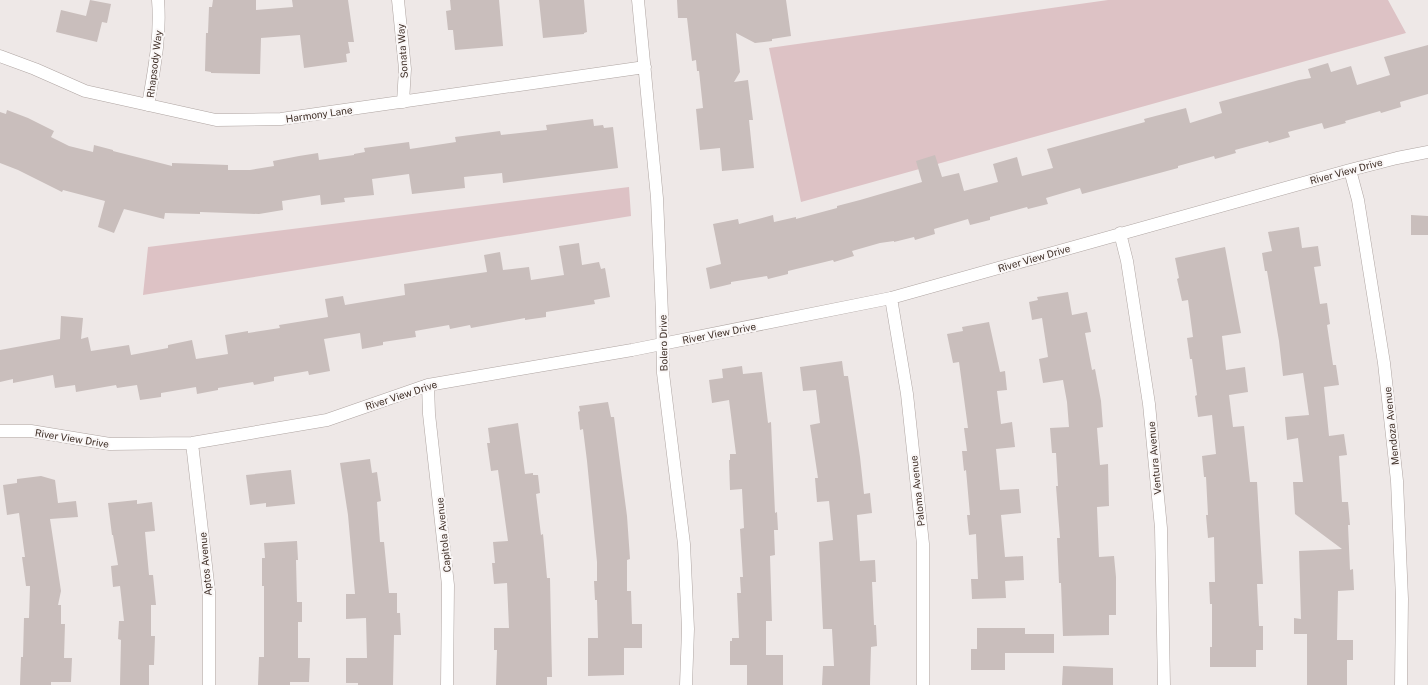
<svg xmlns="http://www.w3.org/2000/svg" width="1428" height="685" font-family="'Public Sans',sans-serif">
<style>
.green{fill:#ddc2c5}
.building{fill:#c9bebc}
.lines{fill:none;stroke-linecap:round;stroke-linejoin:round}
.street-casing{stroke:#afa5a2;stroke-width:13}
.street{stroke:#fff;stroke-width:12}
.labels{text-anchor:middle;dominant-baseline:central;stroke-width:4;stroke-linejoin:round;paint-order:stroke}
.street-label{font-size:10px;fill:#3f2f27;stroke:#faf7f7}
</style>
<rect width="100%" height="100%" fill="#eee8e7"/>
<path class="green" d="M1108,0H1388L1406,33L801,202L769,48Z
M629,187L631,216L143,295L148,247Z"/>
<path class="building" d="M90,0L111,4L107,23L102,22L97,42L56,32L61,10L86,16Z
M213,0H256V10L293,7L292,0H348L354,42H348L350,53L346,54L347,62L304,68L300,35L261,38L260,74L211,73V72L205,71L206,33H208L209,7H212Z
M450,0H499L503,46L455,50L453,30H448L446,11L451,10Z
M539,0H584L587,32L584,33V34L543,38Z
M677,0H786L791,36L772,39V41L755,43L736,33L740,72L734,82L748,80L753,120H749L754,168L722,171L720,148L700,150L696,109L703,108L699,71H697L696,60L692,61L687,18H678Z
M1428,45V94L1400,102L1401,107L1381,113L1380,111L1345,121L1346,123L1324,129L1322,123L1288,132L1290,137L1269,143L1268,141L1235,150L1236,153L1215,159L1214,156L1178,166V168L1082,194L1080,188L1046,198L1048,204L1028,209L1027,207L990,217V220L970,225L968,219L934,229L935,234L915,240L914,237L894,242V241L880,243L852,251L854,256L834,262L833,260L788,271V274L768,279L767,276L731,282V284L710,289L706,268L721,264L713,224L738,219L739,224L773,215L774,222L796,217V219L837,208V206L860,200L922,182L916,161L935,155L942,177L959,173L964,191L998,182L993,164L1017,157L1022,176L1053,168L1047,149L1145,122L1144,119L1186,108L1190,123L1222,113L1219,102L1299,80L1311,78L1308,69L1328,63L1331,72L1351,66L1357,85L1390,75L1384,57Z
M7,110L28,118L54,131L51,137L69,146L93,152L94,145L113,150V151L172,166V163L228,165V170H250L274,166L273,161L299,156L318,153L319,160L354,155V154L365,152L364,148L409,142L410,149L456,142L455,137L500,131L501,135L547,130L546,125L593,119L594,126L603,125L604,128L613,127L618,168L503,183L502,173L464,177L465,188L412,194L409,174L372,179L374,195L344,198L345,202L321,205L320,195L282,201L283,210L259,214L200,212V214L165,213L164,219L124,209L114,233L98,227L105,201L63,190L62,192L18,170L0,163V112L6,114Z
M1411,215L1428,216V235H1411Z
M1299,227L1302,248L1318,246L1321,266L1314,267L1320,304L1327,303L1330,324L1327,325L1333,365H1336L1339,385L1324,387L1329,436L1344,434L1347,455L1339,456L1342,502H1348L1350,525H1348L1350,570L1353,569L1354,590L1338,591L1337,640H1353V660H1347V685H1307V634H1294V618L1301,619L1299,551L1342,549L1295,514L1293,482H1303L1298,438L1287,440L1285,417L1309,415L1303,373L1283,376L1279,341L1267,271H1265L1262,253L1272,251L1268,232Z
M579,243L582,265L599,262L601,269L605,268L610,297L594,300L595,304L546,312V317L525,320V318L471,328L470,325L450,329L449,325L415,331L416,337L383,342V345L362,349L360,333L324,339L330,371L309,375L308,371L274,377V381L254,385L253,382L218,388V390L197,394L196,387L161,393V397L140,400L137,385L117,388L116,385L76,392L75,385L55,388L53,375L13,383V379L0,382V350L60,339L61,316L83,318L81,339L88,337L91,351L129,345L131,355L168,348V345L192,340L196,359L228,354L225,335L248,331V333L280,328L279,325L328,317L325,299L343,296L345,305L405,295L404,284L487,272L484,255L500,252L503,270L529,267L531,280L564,275L559,246Z
M1225,247L1241,333L1222,336L1226,370L1245,367L1248,392L1229,395L1233,427L1244,426L1250,482H1257L1263,584H1257L1259,626H1263V650H1256V667H1210V647H1212V604H1210L1209,582H1215L1214,537L1208,538L1206,515H1208L1206,477H1204L1202,456L1216,454L1212,415L1198,417L1195,396L1197,395L1192,359H1190L1187,338L1193,337L1188,300L1182,301L1177,279L1179,278L1175,258Z
M1068,292L1072,315L1087,312L1091,332L1085,333L1092,370L1095,369L1101,401L1103,427L1097,428L1100,465L1108,464L1109,506L1097,507L1099,557L1114,556L1116,577V615H1109V635L1063,636L1061,583H1059L1057,538H1060L1056,486H1058L1056,453H1052L1050,428L1069,427L1067,402L1063,380L1043,383L1039,359L1048,357L1042,318L1032,320L1029,302L1038,300L1037,297Z
M989,322L1000,372L1005,371L1007,390L997,391L1001,424L1012,422L1015,447L996,449L1000,490L1019,489L1021,513L1001,515L1005,557L1023,556L1024,580L1005,581L1006,598L972,599L971,579H978L976,534L969,535L967,515H970L966,470L964,471L962,451H967L964,428H968L959,362L953,363L947,334L963,331L962,327Z
M842,361L844,376H848L860,457L864,494L870,493L872,513L857,515L860,561L875,560L876,582H872L874,625H876L877,646L871,647L870,685H822L823,666H834L832,629H823L819,542L833,540L829,501L817,502L815,478H818L810,425L820,423L816,390L803,391L800,367Z
M742,366L743,374L762,372L768,423L771,422L775,513L777,512L778,530H774L775,555L770,556L772,621H766V655H783V685H747V665H730V641H732V638H739L737,593H741L740,577H743L740,529L744,528L742,489L730,490L729,460H730V454H736L729,400L712,403L709,380L723,378L722,369Z
M608,402L611,417H614L627,516L630,559L627,560V591H631L632,624H642V648H624V675L588,676V638H598L597,600H595L594,581H597V562L587,461L583,429L580,430L578,412L580,411L579,406Z
M518,423L525,474L533,473V475H538L540,493L536,494L541,535L543,534L547,578H550L552,677H547V685H496L497,650H494V628H509L507,583L494,584L492,563H495L493,542L508,541L498,470L491,471L487,443H490L488,428Z
M370,459L372,473L377,472L381,501L377,502L380,542H384L389,593H397V613H400L401,635H394L393,685H358V683H346V658H367L366,618L346,619V594H355L348,515L340,463Z
M291,470L295,504L266,507V503L250,505L246,475Z
M41,476L55,480L58,503L76,501L78,517L50,519L61,591L58,605H61V624H65L64,658H72L71,682H51V685H20L21,657H23L24,618H29L30,586H26L22,557H25L19,513L7,515L3,485L17,483V479Z
M137,500V504L152,502L155,531L145,532L149,575H153L156,605H151V636H155L154,665H149V685H120L121,640L118,639L119,621H124L120,586L113,587L111,566L118,565L113,535H112L108,503Z
M297,541L298,560H296L297,602H302V622H298V658H310L309,682H290V685H258L259,657H264V586H262V558H265L264,543Z
M977,628H1025V634H1054V653H1005V670H971V649H977Z
M1063,666L1113,668V685H1062Z"/>
<g class="lines">
<defs>
<path id="street" d="M398,0L405,69L403,102
M638,0L657,198L662,314L663,373L684,544L688,629L686,685
M0,56L35,69L85,91L216,120L281,119L645,67
M148,105C154,70 161,36 158,0
M1350,170L1358,200L1384,363L1397,481L1402,599L1401,685
M1120,233L1127,261L1149,404L1161,528L1164,685
M891,298L907,394L923,544V685
M428,385L429,414L448,585L447,685
M0,431H31L110,444L192,443L327,420L428,385L632,350L891,298L1350,170L1397,158L1428,152
M192,443L209,592V685"/>
</defs>
<use href="#street" class="street-casing"/>
<use href="#street" class="street"/>
</g>
<g class="labels">
<g class="street-label">
<text transform="translate(402 51) rotate(-94)">Sonata Way</text>
<text transform="translate(154 64) rotate(-83)">Rhapsody Way</text>
<text transform="translate(319 114) rotate(-8)">Harmony Lane</text>
<text transform="translate(1346 171) rotate(-15)">River View Drive</text>
<text transform="translate(1034 258) rotate(-16)">River View Drive</text>
<text transform="translate(719 333) rotate(-11)">River View Drive</text>
<text transform="translate(663 343) rotate(-91)">Bolero Drive</text>
<text transform="translate(401 395) rotate(-18)">River View Drive</text>
<text transform="translate(1391 426) rotate(-96)">Mendoza Avenue</text>
<text transform="translate(72 438) rotate(9)">River View Drive</text>
<text transform="translate(1154 458) rotate(-95)">Ventura Avenue</text>
<text transform="translate(917 491) rotate(-96)">Paloma Avenue</text>
<text transform="translate(443 535) rotate(-96)">Capitola Avenue</text>
<text transform="translate(205 564) rotate(-95)">Aptos Avenue</text>
</g>
</g>
</svg>
